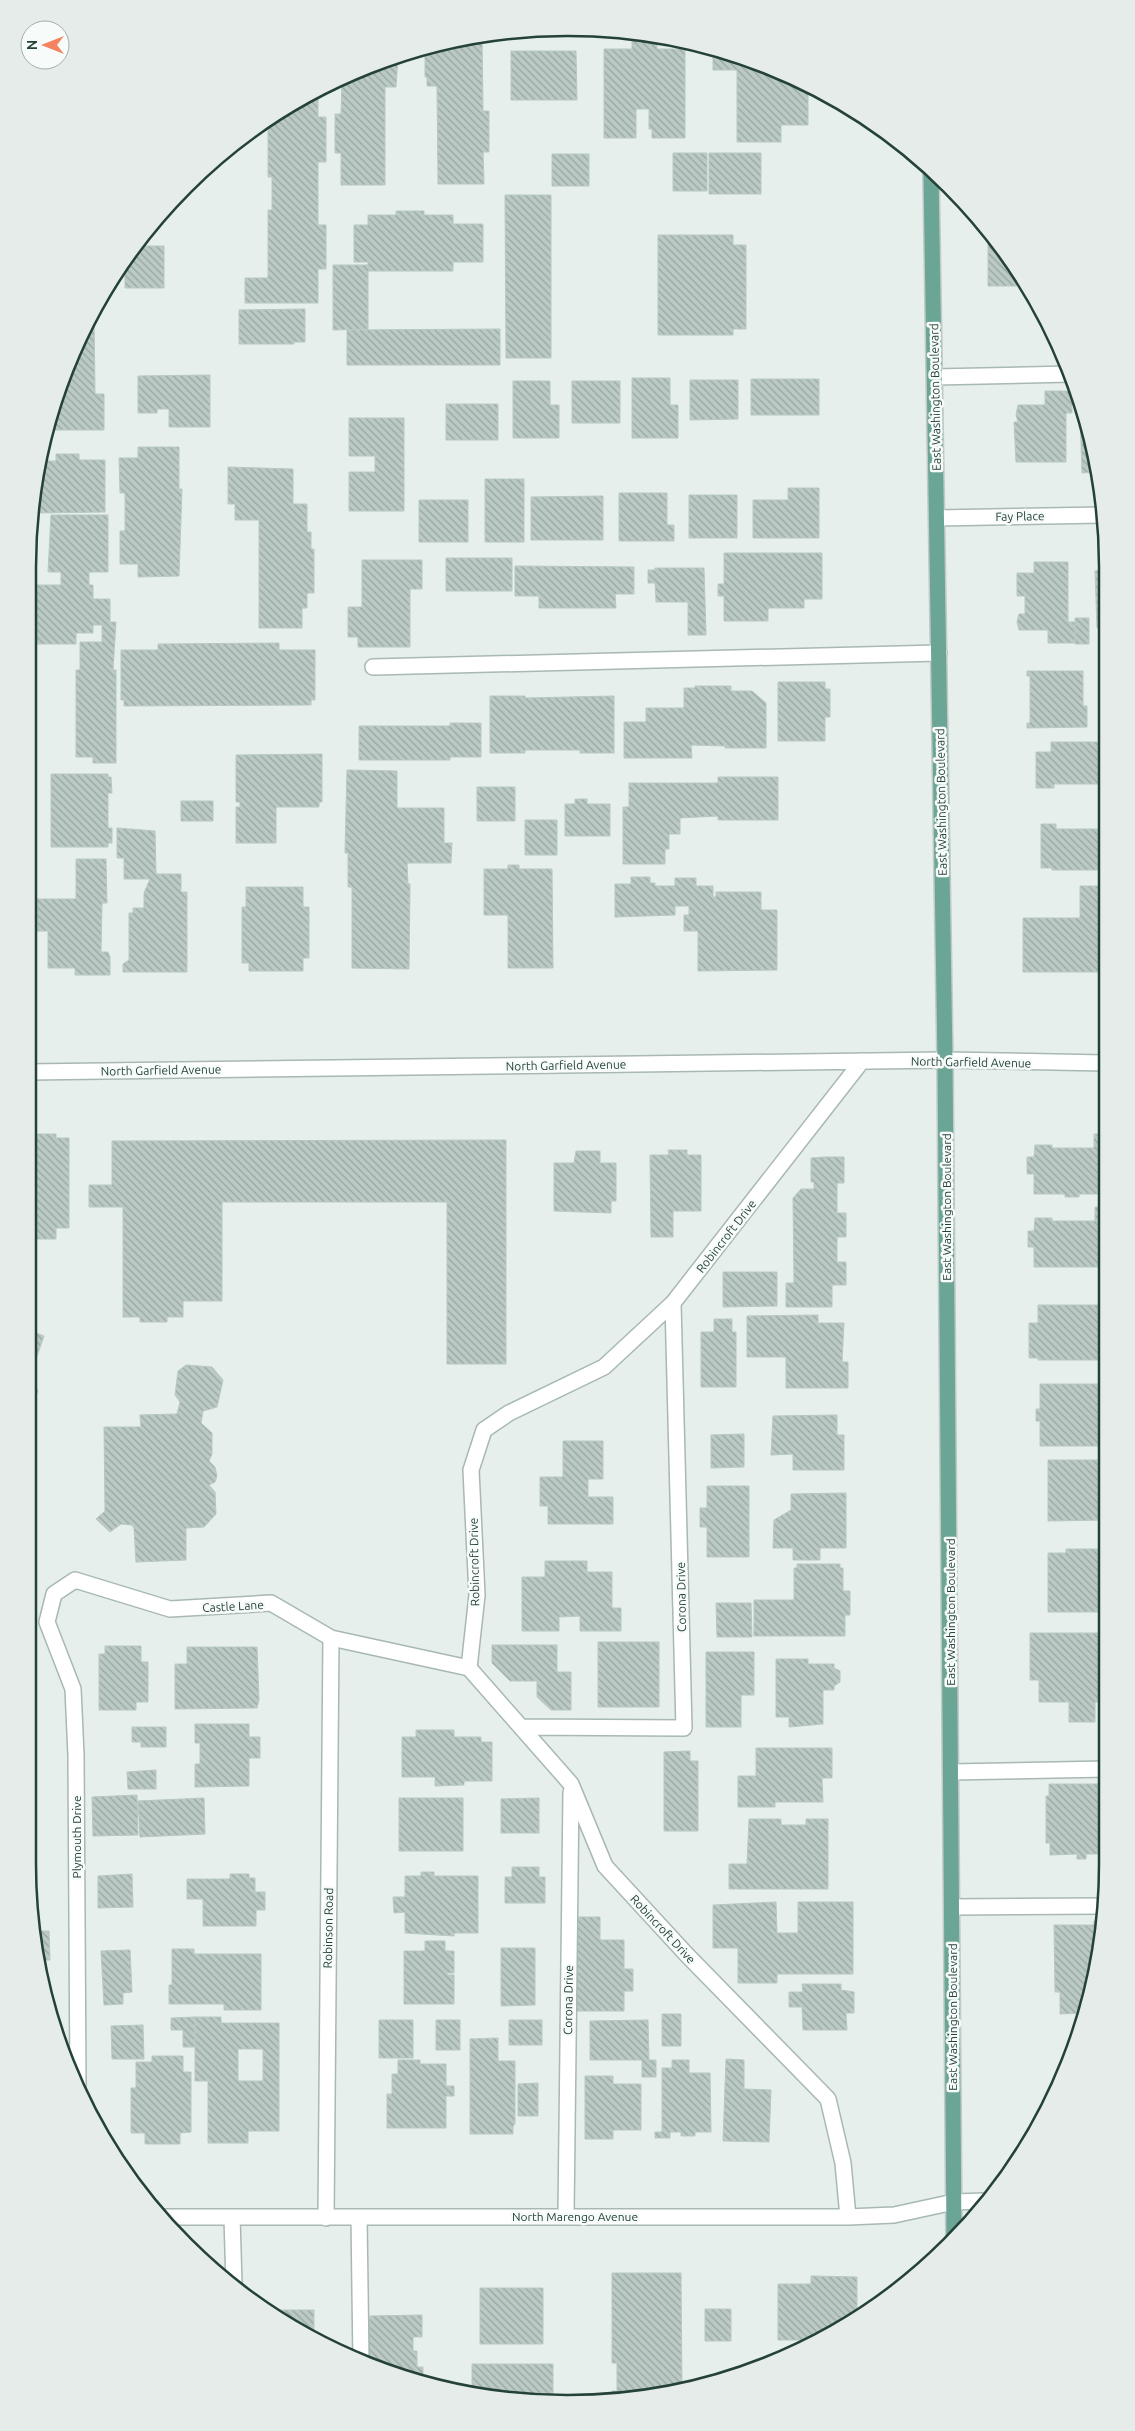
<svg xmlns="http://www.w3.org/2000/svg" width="1135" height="2431" font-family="Ubuntu,sans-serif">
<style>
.building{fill:url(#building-back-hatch);stroke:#b8c9c2;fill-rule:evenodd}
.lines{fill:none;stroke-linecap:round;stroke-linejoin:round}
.minor-casing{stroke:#a8b8b2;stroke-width:18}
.major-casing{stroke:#c2cac8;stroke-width:18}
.minor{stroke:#fff;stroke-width:15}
.major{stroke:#6aa596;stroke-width:15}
.labels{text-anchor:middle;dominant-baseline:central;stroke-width:5;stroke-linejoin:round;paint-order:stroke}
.street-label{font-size:12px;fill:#24423a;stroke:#f7fbf9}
.rim{fill:none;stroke:#24423a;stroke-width:2.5}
</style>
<defs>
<pattern id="building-back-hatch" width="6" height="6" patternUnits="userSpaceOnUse" patternTransform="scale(1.25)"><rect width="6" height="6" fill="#bbcac4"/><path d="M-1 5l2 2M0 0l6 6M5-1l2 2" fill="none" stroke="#98a6a0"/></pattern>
</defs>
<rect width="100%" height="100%" fill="#e6efeb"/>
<path class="building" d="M482,36L483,111H489V152H483L484,184H438L437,86H427V77H425V49L462,38Z
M632,39H657V49H685V138H652V129H649V109H636V138H604V49H632Z
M713,50L774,69L808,88V125H781V142H737V70H713Z
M511,51H576L577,100H511Z
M398,57L396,87H385V185H341V153H335V114H341L342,79L361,68Z
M318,91V117H326V162H318V225H326V269H318V303H245V278H268V210H272V177H268V118Z
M673,153H707V191H673Z
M709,153H761V194H709Z
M552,154H589V186H552Z
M505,195H551V358H506Z
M396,211H424V215H453V224H483V262H453V271H368V329L333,330V265H368V262H354V225H368V215H396Z
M988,231L996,239L1020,280L1019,286H988Z
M658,235H733V245H746V329H733V335H658Z
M136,246H164V288H125V260Z
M305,309V342H294V344H239V310Z
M94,313L95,394H104V430H48L69,361Z
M500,329V365H347V330Z
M210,375V427H169V409H157V413H138V376Z
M632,378H670V405H678V438H632Z
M751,379H819V415H751Z
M690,380H738V419L690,420Z
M513,381H550V405H559V438H513Z
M572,381H620V423H572Z
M1045,391H1072V413H1066V462H1016L1014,422H1018L1016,415L1018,405H1045Z
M446,404H498V440H446Z
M1080,413L1096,472L1082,473Z
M349,418H404V511H349V472H375V456H349Z
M138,447H179V489H182L179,576L138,577V564H120V531H125V493H120L119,458H138Z
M56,454H79V460H105V512L33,513L39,457V461H56Z
M228,467L293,469V504H307V532H311V549H314V593H307V608H302V628H259V520H235V504H228Z
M485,479H524V542H485Z
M788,488H819V538H753V500H788Z
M619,493H667V525H674V541H619Z
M689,495H737V538H689Z
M603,496V540H531V497Z
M419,500H468V542H419Z
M51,515H108V572H89V585H93V599H110V622H116L113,670H116V763H93V757H76V670H80V642H102V625H93V633H76V644H29L28,585H61V572H48Z
M724,553H822V599H804V608H768V621H724V596H718V584H724Z
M446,558H512V591H446Z
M362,560H422V589H410V647H358V637H348V607H362Z
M1034,562H1068V622H1075V643H1048V630H1019L1017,622L1019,614H1025V596H1017V573H1034Z
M515,566L634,567V594H615L616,608H539V596H515Z
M655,568H704L706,635H688V602H656L655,583H648V570H655Z
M1103,570V627L1097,628L1095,571Z
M1075,618H1089V644H1075Z
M279,643V650H315V700H311V705L124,706V700H121V650H158V644Z
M1027,671H1083V706H1087V727L1027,728V723H1030V676H1027Z
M778,682H825V689H830V717H825V741H778Z
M695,686H731V691H752L766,703V748H725V746L691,745L692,758H624V722H646V708H684V688H695Z
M490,696H525V698L614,696V753H580V750H525V753H490Z
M450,723H481V757H450V760H359V726H450Z
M1051,742H1104V784H1054V788H1036V752H1051Z
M322,754V802H319V807H276V843H236V807H240V802H236V755Z
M347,770L397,771V808H444V843H452L451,863H407L408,884H410L409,969L352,968V887H348V853H345Z
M51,774H108V777H111L112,793H108V828H112V843H108V847H51Z
M718,777H778V820H718V816L680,818V834H669V849H665V864H623V807H629V783H718Z
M477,787H515V821H477Z
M575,799H587V804H610V836H565V804H575Z
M181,801H213V821H181Z
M525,820H557V855H525Z
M1041,824H1056V829H1104V870H1052V868H1041Z
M117,828L155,831L156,874H181V892H187V972H123V964L129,960V913H133V908H144V893L150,879H124V858H117Z
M76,859H106L107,903H102L101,952H108L110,957V975H75V968H48V931H37V899H76Z
M508,865H519V869H552L553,968H508V915H484V869H508Z
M631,877H650V883H655V886H675V878H696V886H713V897H716V892H761V910H777V970L698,971V931H684V915H689V906H675V915L615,917V884H631Z
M1080,886H1104V972H1023V918H1080Z
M246,887H303V907H309V958H303V971H249V963H242V907H246Z
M28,1134H56V1138H69V1228H56V1239H28Z
M1094,1134H1105V1197H1103V1194H1079V1197H1065V1194H1034V1174H1027V1157H1034L1035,1145H1052V1148H1094Z
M506,1140V1364H447V1202H222V1301H183V1317H167V1322H140V1317H123V1207H89V1185H112V1141Z
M668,1150H687V1155H701V1211H673V1237H651L650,1155H669Z
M576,1151H600V1163H616V1201H611V1213L554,1211V1163H574Z
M824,1157H844V1183H837V1213H846V1237H837V1262H846V1285H832V1307H786V1283H794L793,1198L801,1189H814V1182H811V1158Z
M1095,1207H1105V1267H1034V1247H1028V1231H1034L1035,1218H1052V1221H1095Z
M723,1272H777V1306L723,1307Z
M1038,1305H1105V1360H1038V1358H1029V1323H1038Z
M818,1315V1323H844L842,1362H848V1388H786V1357H747V1316Z
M714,1319H732V1332H736V1387H701V1332H714Z
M28,1330L44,1336L28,1382Z
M186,1365L212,1367L223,1380L217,1407L203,1411L201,1423L212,1433V1454L209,1461L215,1467L217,1476L215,1482L209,1485L215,1492L216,1514L204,1527L186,1528V1560L136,1562L134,1528L132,1525L121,1524L110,1532L96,1519L105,1511L104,1427H141L140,1415L177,1414L180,1402L175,1395L178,1371Z
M1040,1384H1104L1106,1446H1040V1421H1036V1409H1040Z
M28,1387L38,1390L28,1421Z
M837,1415V1435H844V1470H793V1454L771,1455L773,1416Z
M744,1434V1467L711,1468V1435Z
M563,1441H603V1479H588V1497H613V1524H548V1506H540V1477H563Z
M1048,1460H1106V1520L1048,1521Z
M707,1486H749V1557H707V1527H700V1508H707Z
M846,1493V1548H820V1560H793V1548H773L774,1520L791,1510V1494Z
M1066,1549H1106L1107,1612H1048V1553H1066Z
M545,1561H587V1572H612V1608H621V1631H580V1616L559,1617V1631H522V1577H545Z
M797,1564H840V1568H843V1591H850V1615H845V1636H754V1600H794V1568H797Z
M716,1603H751L752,1637H717Z
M1106,1630L1107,1702H1095V1722H1069V1702H1039V1680H1030V1633H1106Z
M598,1642H659V1707H598Z
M492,1645H557V1672H571V1710H551L537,1697V1681H510L492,1663Z
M105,1646H141V1662H148V1702H136V1710H99V1654H105Z
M187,1647H257L259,1700L257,1708L175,1709V1664H187Z
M706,1652H754V1695H741V1727H706Z
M776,1659H808V1664H834V1668L840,1671V1682L834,1686V1690H823V1724L789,1727V1717H776Z
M195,1724H249V1737H260V1758H249V1786L195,1787V1764H200V1743H195Z
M132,1727H166V1747H141V1742H132Z
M416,1730H454V1737H481V1742H492V1781H464V1785L435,1786V1777H402V1737H416Z
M756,1748H832V1778H822L823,1802H775V1807H738V1776H756Z
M690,1751V1761H698V1831H664V1752Z
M156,1770V1789H128L127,1772Z
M1049,1784H1098L1099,1854H1086V1859H1077V1854L1050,1855V1843H1046V1796H1049Z
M137,1795L138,1835L93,1836L92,1797Z
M204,1798L205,1834L140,1837L138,1801Z
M399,1798H463V1851H399Z
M539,1798V1833H501V1799Z
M749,1819H781V1825H806V1819H828V1889H729V1864H747Z
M512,1867H539V1877H545V1903H505V1877H512Z
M421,1872H434V1876H478V1933H454V1936L405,1933V1912L394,1913L393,1897H405V1876H421Z
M132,1874L133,1907L98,1908V1876Z
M230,1874H249V1878H255V1892H265V1910H256V1926H203V1899H187V1879H230Z
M776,1902L777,1933H798V1902H853V1974H777V1983H738V1948H713V1905Z
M574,1917H600V1940H624V1969H633V1991H624V2011H574Z
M1094,1921H1102L1097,1969L1084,2013L1060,2014V1992H1055L1054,1925H1094Z
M34,1931H49L50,1960H37Z
M425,1941H445V1951H454V1973H447V1975H454V2004H404V1951H425Z
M501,1948H535V2005L501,2006Z
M172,1949H194V1954H261V2010H224V2004H169V1985H172Z
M130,1950L132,1992L123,1993V2004L104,2005L101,1951Z
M802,1984H841V1990L854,1992V2013H846L847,2030H803L802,2007H789V1992H803Z
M662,2014H681V2046H662Z
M195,2017H221V2023H279V2131H248V2143H208V2081H195ZM238,2049H263V2081H238Z
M195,2017V2047H183V2030H171V2018Z
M379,2020H413V2058H379Z
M436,2020H460V2050H436Z
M509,2020H542V2045H509Z
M648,2020L649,2060H656V2077H642V2060H590V2021Z
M143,2025L144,2059H112L111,2026Z
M498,2038V2061H515V2124L513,2126V2134H470V2039Z
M152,2056H183V2072H191V2132L180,2133V2144H145V2133H131V2088H136V2062H152Z
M726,2059L744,2060V2089L771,2090L769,2142L723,2141Z
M398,2060H420V2064H446V2086H454V2096H446V2128H387V2094H392V2074H398Z
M672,2060H689V2073H710L711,2132H695V2136H681V2132H670V2138H655V2132H662V2068H672Z
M585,2076H613V2084H641V2130H613V2139H585Z
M538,2083V2116H518V2084Z
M612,2273H681L682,2389L638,2399L612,2400V2391H617V2363H612Z
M811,2276L857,2277V2316L818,2340H778V2284H811Z
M480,2288H543V2344H480Z
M705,2309H731V2341H705Z
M268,2310H314V2339L297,2331Z
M422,2315V2337H413V2351H417V2367H423V2381L367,2364L370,2316Z
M472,2364H553V2402H532L472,2394Z"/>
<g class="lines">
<defs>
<path id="minor" d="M935,377L1070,374
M937,518L1103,515
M373,667L939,653
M28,1072L945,1060L1105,1063
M521,1727L684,1728L673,1303
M951,1772L1107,1769
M952,1907L1103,1906
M78,2086L76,1755L73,1689L47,1622L54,1594L75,1580L170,1609L271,1603L331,1638L469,1668
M566,2215L571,1792
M163,2217C391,2217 619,2216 848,2217L894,2215L954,2202L985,2201
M232,2217L234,2285
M359,2217L361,2362
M848,2217L843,2163L828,2099L687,1955L605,1866L571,1784L469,1668L477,1595L471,1470L484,1430L509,1413L604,1367L673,1303L862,1061
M326,2218L331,1638"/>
<path id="major" d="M931,174L945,1060L954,2239"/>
</defs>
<use href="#minor" class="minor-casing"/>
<use href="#major" class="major-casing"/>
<use href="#minor" class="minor"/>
<use href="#major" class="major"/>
</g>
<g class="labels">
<g class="street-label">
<text transform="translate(935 397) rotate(-91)">East Washington Boulevard</text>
<text transform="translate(1020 516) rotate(-1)">Fay Place</text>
<text transform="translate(941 802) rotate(-91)">East Washington Boulevard</text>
<text transform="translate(971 1062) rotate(1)">North Garfield Avenue</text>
<text transform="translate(566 1065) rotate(-1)">North Garfield Avenue</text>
<text transform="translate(161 1070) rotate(-1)">North Garfield Avenue</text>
<text transform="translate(946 1207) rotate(-90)">East Washington Boulevard</text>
<text transform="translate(726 1236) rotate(-52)">Robincroft Drive</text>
<text transform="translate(474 1562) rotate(-91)">Robincroft Drive</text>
<text transform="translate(681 1597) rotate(-91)">Corona Drive</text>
<text transform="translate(233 1606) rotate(-3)">Castle Lane</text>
<text transform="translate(950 1612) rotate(-90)">East Washington Boulevard</text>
<text transform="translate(76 1837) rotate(-90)">Plymouth Drive</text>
<text transform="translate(328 1928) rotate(-89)">Robinson Road</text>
<text transform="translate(663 1929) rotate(47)">Robincroft Drive</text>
<text transform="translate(568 2000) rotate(-89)">Corona Drive</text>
<text transform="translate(952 2017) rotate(-90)">East Washington Boulevard</text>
<text x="575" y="2216">North Marengo Avenue</text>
</g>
</g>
<path d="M0 0H1135V2431H0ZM567 36H568A531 531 0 0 1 1099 567V1864A531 531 0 0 1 568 2395H567A531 531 0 0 1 36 1864V567A531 531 0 0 1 567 36Z" fill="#e6ecea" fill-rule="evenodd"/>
<path class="rim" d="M567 36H568A531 531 0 0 1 1099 567V1864A531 531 0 0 1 568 2395H567A531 531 0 0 1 36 1864V567A531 531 0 0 1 567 36Z"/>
<g transform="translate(45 45) rotate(270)"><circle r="24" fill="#f7fbf9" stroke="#a3b1ad"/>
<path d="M0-4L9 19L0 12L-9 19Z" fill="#f4845f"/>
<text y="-8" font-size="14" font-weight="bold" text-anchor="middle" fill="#24423a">N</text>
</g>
</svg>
